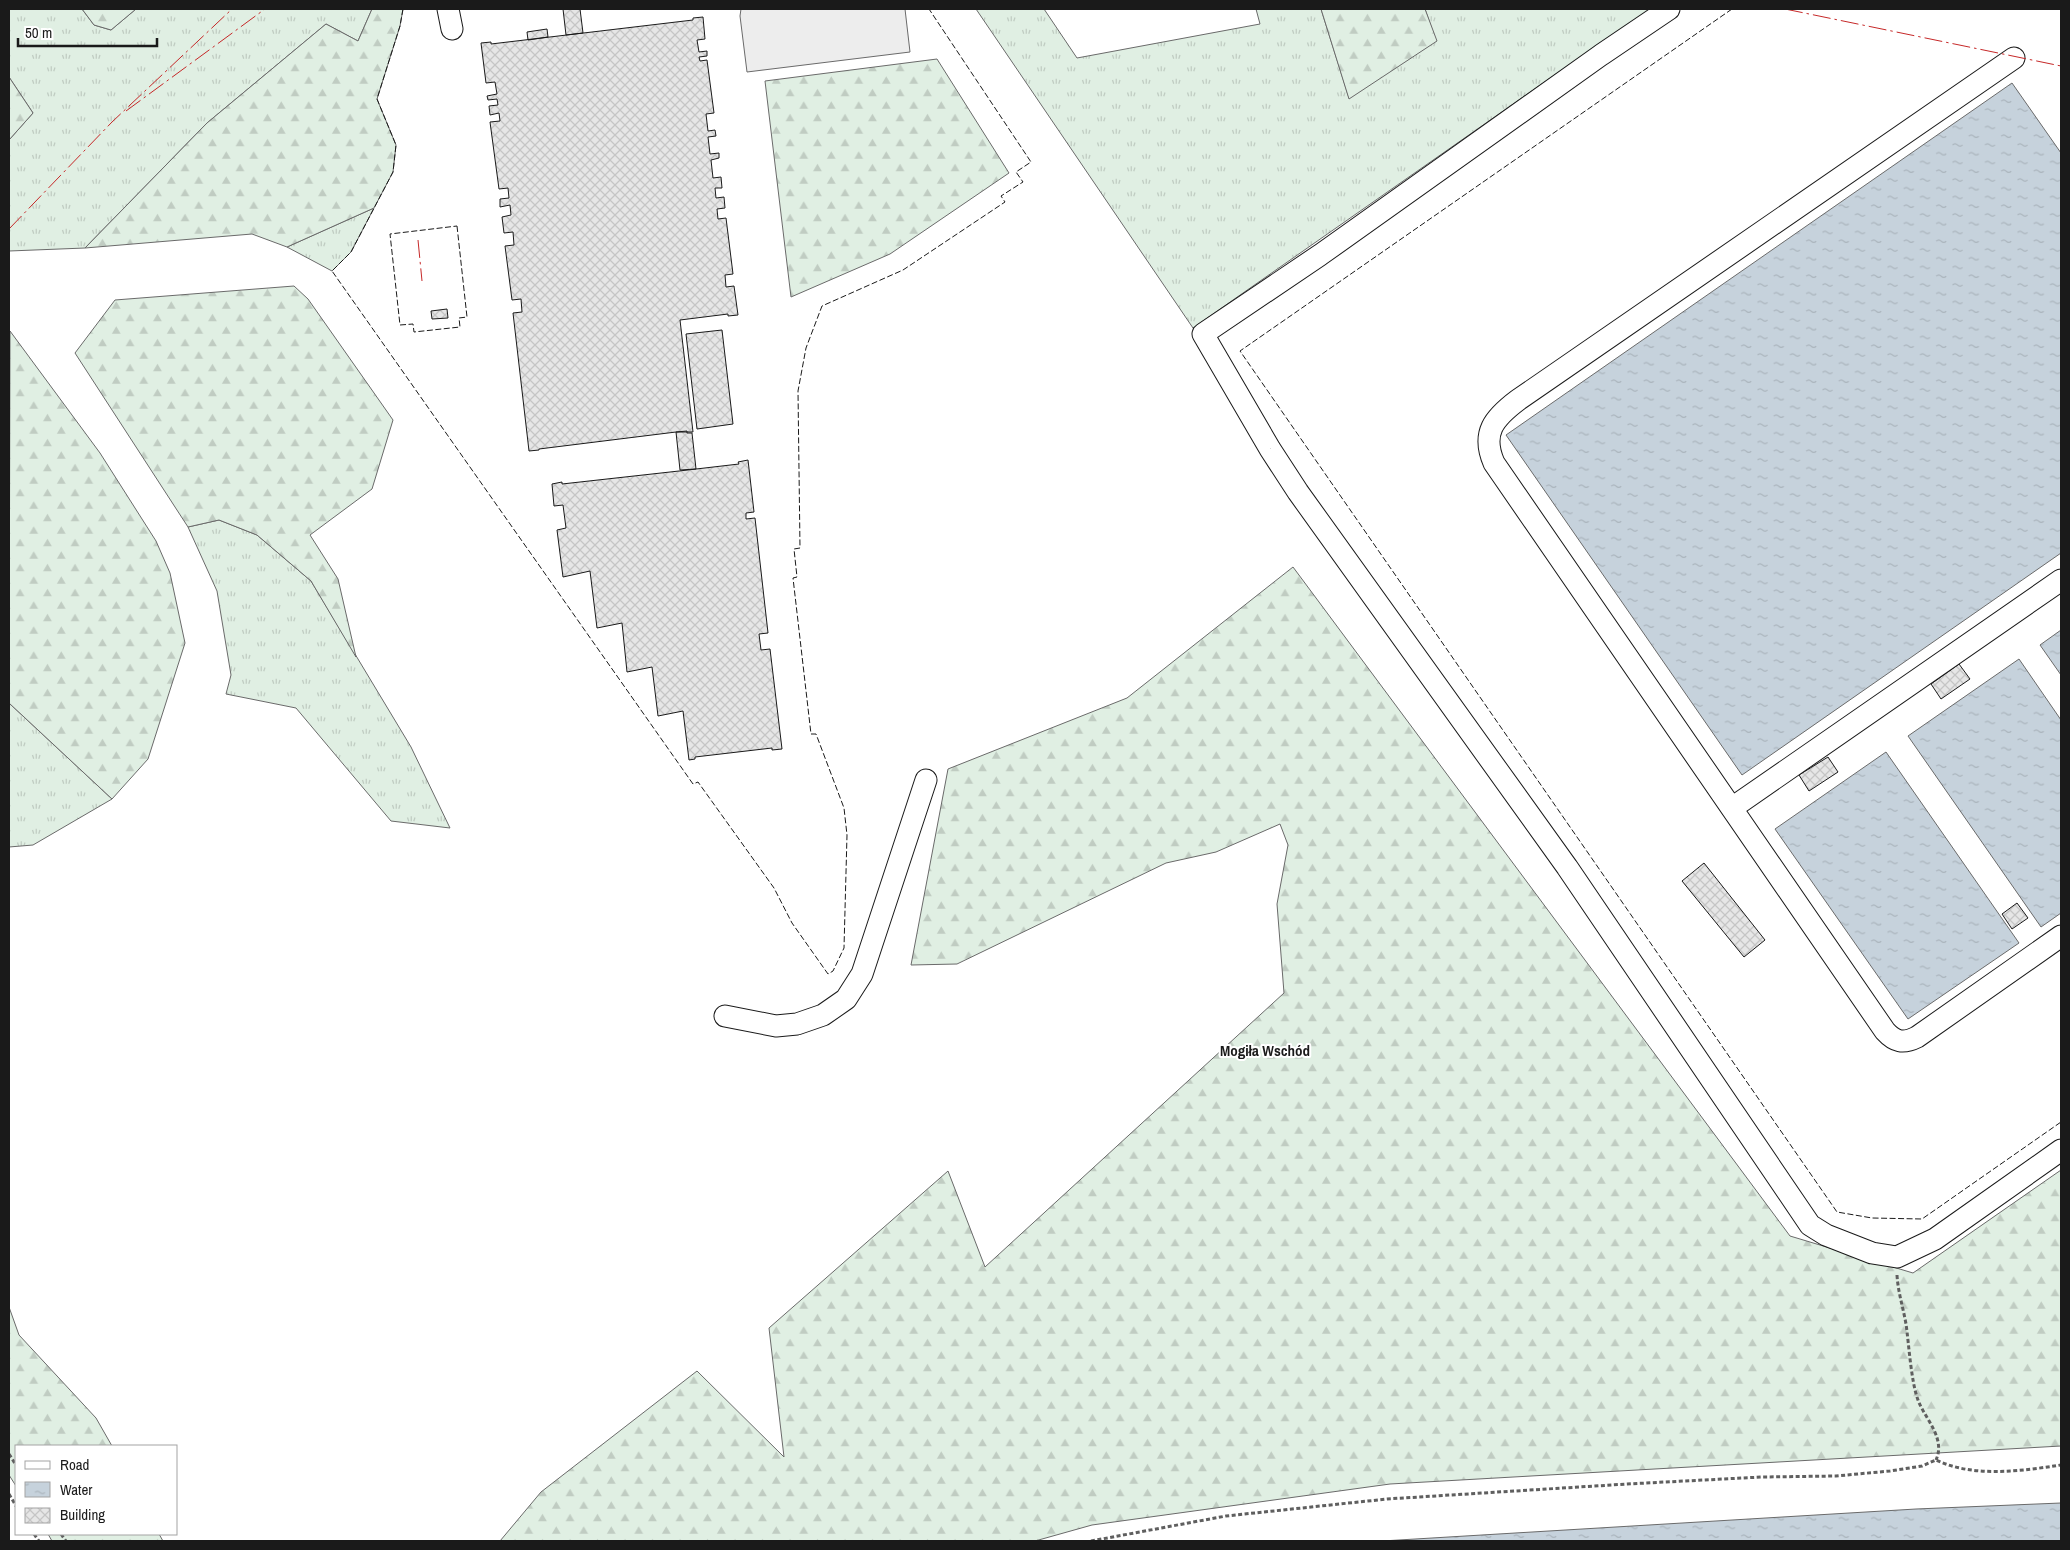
<svg xmlns="http://www.w3.org/2000/svg" width="2070" height="1550" font-family="'Archivo Narrow',sans-serif">
<style>
.grass{fill:url(#grass-tufts);stroke:#6a6a6a}
.forest{fill:url(#forest-firs);stroke:#6a6a6a}
.parking{fill:#ededed;stroke:#6a6a6a}
.water{fill:url(#water-ripples);stroke:#6a6a6a}
.building{fill:url(#building-cross-hatch);stroke:#1a1a1a}
.lines{fill:none;stroke-linecap:round;stroke-linejoin:round}
.minor-casing{stroke:#1a1a1a;stroke-width:23}
.path{stroke:#5f5f5f;stroke-width:3;stroke-dasharray:4 2.5;stroke-linecap:butt}
.minor{stroke:#fff;stroke-width:21}
.fence{stroke:#1a1a1a;stroke-width:1;stroke-dasharray:6 2.5;stroke-linecap:butt}
.power{stroke:#c62828;stroke-width:1;stroke-dasharray:18 4 2.5 4;stroke-linecap:butt}
.labels{text-anchor:middle;dominant-baseline:central;stroke-width:4;stroke-linejoin:round;paint-order:stroke}
.neighbourhood-label{font-size:15px;font-weight:bold;fill:#1a1a1a;stroke:#fff}
</style>
<defs>
<pattern id="grass-tufts" width="24" height="20" patternUnits="userSpaceOnUse" patternTransform="scale(1.25)"><rect width="24" height="20" fill="#e0efe3"/><path d="M3 7l-1-3M5 7V3M7 7l1-3M15 17l-1-3M17 17v-4M19 17l1-3" fill="none" stroke="#c0ccc2"/></pattern>
<pattern id="forest-firs" width="22" height="20" patternUnits="userSpaceOnUse" patternTransform="scale(1.25)"><rect width="22" height="20" fill="#e0efe3"/><path d="M5 1l3.5 6h-7zM16 11l3.5 6h-7z" fill="#c0ccc2"/></pattern>
<pattern id="water-ripples" width="26" height="14" patternUnits="userSpaceOnUse" patternTransform="scale(1.25)"><rect width="26" height="14" fill="#c6d2dc"/><path d="M2 4q2-2 4 0t4 0M15 11q2-2 4 0t4 0" fill="none" stroke="#aab4bc"/></pattern>
<pattern id="building-cross-hatch" width="8" height="8" patternUnits="userSpaceOnUse" patternTransform="scale(1.25)"><rect width="8" height="8" fill="#e6e6e6"/><path d="M0 0l8 8M0 8l8-8" fill="none" stroke="#c5c5c5"/></pattern>
</defs>
<rect width="100%" height="100%" fill="#fff"/>
<path class="grass" d="M9,9H82L94,25L111,30L136,9H372L358,41L326,24L207,123L85,248L9,251V140L33,113L9,77Z
M976,9H1044L1077,58L1260,24L1256,9H1321L1349,98L1436,41L1425,9H1656L1589,51L1193,328Z
M374,208L351,252L332,271L287,247Z
M219,520L257,535L311,581L411,747L450,828L391,821L296,708L226,694L231,675L217,591L188,527Z
M9,703L112,799L33,845L9,847Z"/>
<path class="forest" d="M82,9H136L111,30L94,25Z
M372,9H403L400,26L377,99L396,145L393,172L374,208L287,247L252,234L85,248L207,123L326,24L358,41Z
M1321,9H1425L1437,41L1349,99Z
M937,59L1009,173L890,254L791,297L765,81Z
M9,77L33,113L9,140Z
M294,286L308,299L393,420L372,489L310,535L338,579L356,657L311,581L257,535L219,520L188,527L75,353L115,300Z
M10,331L100,453L156,541L170,573L185,643L148,759L112,799L9,703Z
M1293,567L1790,1236L1913,1273L2061,1170V1446L1390,1484L1092,1525L1035,1541H500L541,1492L697,1371L784,1457L769,1328L948,1171L985,1267L1284,993L1277,904L1288,845L1280,824L1216,852L1166,863L957,964L911,965L948,769L1127,698Z
M9,1307L19,1335L96,1418L112,1446H16V1486L9,1475Z
M48,1534H159L163,1541H52Z"/>
<path class="parking" d="M741,9H905L910,52L747,72L740,16Z"/>
<path class="water" d="M2012,83L2061,153V553L1742,775L1506,435Z
M2061,630V675L2040,645Z
M2019,659L2061,720V913L2041,927L1908,736Z
M1886,752L2019,943L1908,1019L1775,829Z
M2061,1503V1541H1382L1916,1509Z"/>
<path class="building" d="M563,9H580L583,33L566,35Z
M703,17L705,39L697,40L699,52L707,51V56L699,57L700,61L707,60L714,113L706,114L708,131L715,130L716,136L708,137L710,154L719,153V158L711,160L713,178L721,177L722,188H715L716,198L724,197L725,208L717,209L718,219L726,218L733,274L725,275L726,287L734,286L738,315L728,316V314L680,320L693,432H676L539,449V450L529,451L513,313L522,312L521,299L512,300L505,246L514,245L513,232L504,233L502,217L511,215L510,205L500,207V199L509,198L508,188L499,189L490,122L500,121L499,113L490,115L489,106L498,105L497,99L488,100L487,96L497,94L495,82L486,83L481,43L491,42V44L693,20V18Z
M547,29L548,37L528,40L527,32Z
M447,309L448,318L432,319L431,311Z
M722,330L733,424L697,429L686,334Z
M687,431V433H692L696,469L680,470L676,432Z
M748,460L754,512L746,513V519L755,518L768,633L759,634L761,650L770,649L782,749L772,750V748L695,757V759L689,760L683,711L658,716L652,667L627,672L622,623L597,628L590,571L563,577L557,530L566,528L563,505L554,506L552,484L562,482V484L679,471L739,464L738,462Z
M1959,664L1970,679L1941,699L1931,684Z
M1828,757L1838,772L1809,791L1799,775Z
M1704,863L1765,940L1744,957L1682,881Z
M2017,903L2028,918L2012,929L2002,914Z"/>
<g class="lines">
<defs>
<path id="minor" d="M448,9L452,29
M1669,9L1601,55L1320,255L1203,334L1270,449L1298,492L1567,867L1810,1225L1826,1235L1872,1253L1897,1257L1935,1239L2061,1150
M2014,58L1518,400C1494,418 1481,433 1494,463L1885,1031C1895,1042 1903,1044 1917,1037L2061,936
M1732,808L2061,580
M725,1016L776,1026L797,1024L823,1015L846,999L862,974L926,780"/>
</defs>
<use href="#minor" class="minor-casing"/>
<path class="path" d="M1897,1275C1898,1292 1903,1307 1906,1324C1909,1345 1911,1381 1918,1400C1925,1419 1946,1438 1936,1460
M9,1454L16,1465
M9,1494L16,1506
M34,1534L39,1541
M61,1534L66,1541
M1091,1541L1226,1516L1387,1499L1627,1484L1762,1477L1836,1476L1890,1471L1922,1466L1936,1460C1974,1478 2021,1471 2061,1465"/>
<use href="#minor" class="minor"/>
<path class="fence" d="M403,9L400,26L377,99L396,145L393,172L351,252L332,271L693,784L698,782L774,888L792,923L828,974L833,971L844,948L847,835L844,808L816,734H811L793,578L797,577L794,549L800,548L798,391L806,348L822,306L903,270L1005,202L1001,196L1023,182L1016,172L1031,162L929,9
M1732,9L1240,351L1837,1212L1872,1218L1922,1219L2061,1122
M457,226L467,317L459,318L460,327L414,332L413,324L400,325L390,234Z"/>
<path class="power" d="M1785,9L2061,66
M126,111L265,9
M9,229L112,122L232,9
M418,240L422,281"/>
</g>
<g class="labels">
<g class="neighbourhood-label">
<text x="1265" y="1050">Mogiła Wschód</text>
</g>
</g>
<rect width="2070" height="1550" fill="none" stroke="#1a1a1a" stroke-width="20"/>
<rect x="15" y="1445" width="162" height="90" fill="#ffffff" stroke="#a3a3a3"/>
<rect x="25" y="1461" width="25" height="8" fill="#ffffff" stroke="#a3a3a3"/>
<text x="60" y="1470" font-size="15" fill="#1a1a1a">Road</text>
<rect x="25" y="1482" width="25" height="15" fill="url(#water-ripples)" stroke="#a3a3a3"/>
<text x="60" y="1495" font-size="15" fill="#1a1a1a">Water</text>
<rect x="25" y="1508" width="25" height="15" fill="url(#building-cross-hatch)" stroke="#a3a3a3"/>
<text x="60" y="1520" font-size="15" fill="#1a1a1a">Building</text>
<path d="M18 38v8h139v-8" fill="none" stroke="#1a1a1a" stroke-width="2.5"/>
<text x="25" y="38" font-size="15" fill="#1a1a1a" stroke="#ffffff" stroke-width="4" paint-order="stroke">50 m</text>
</svg>
